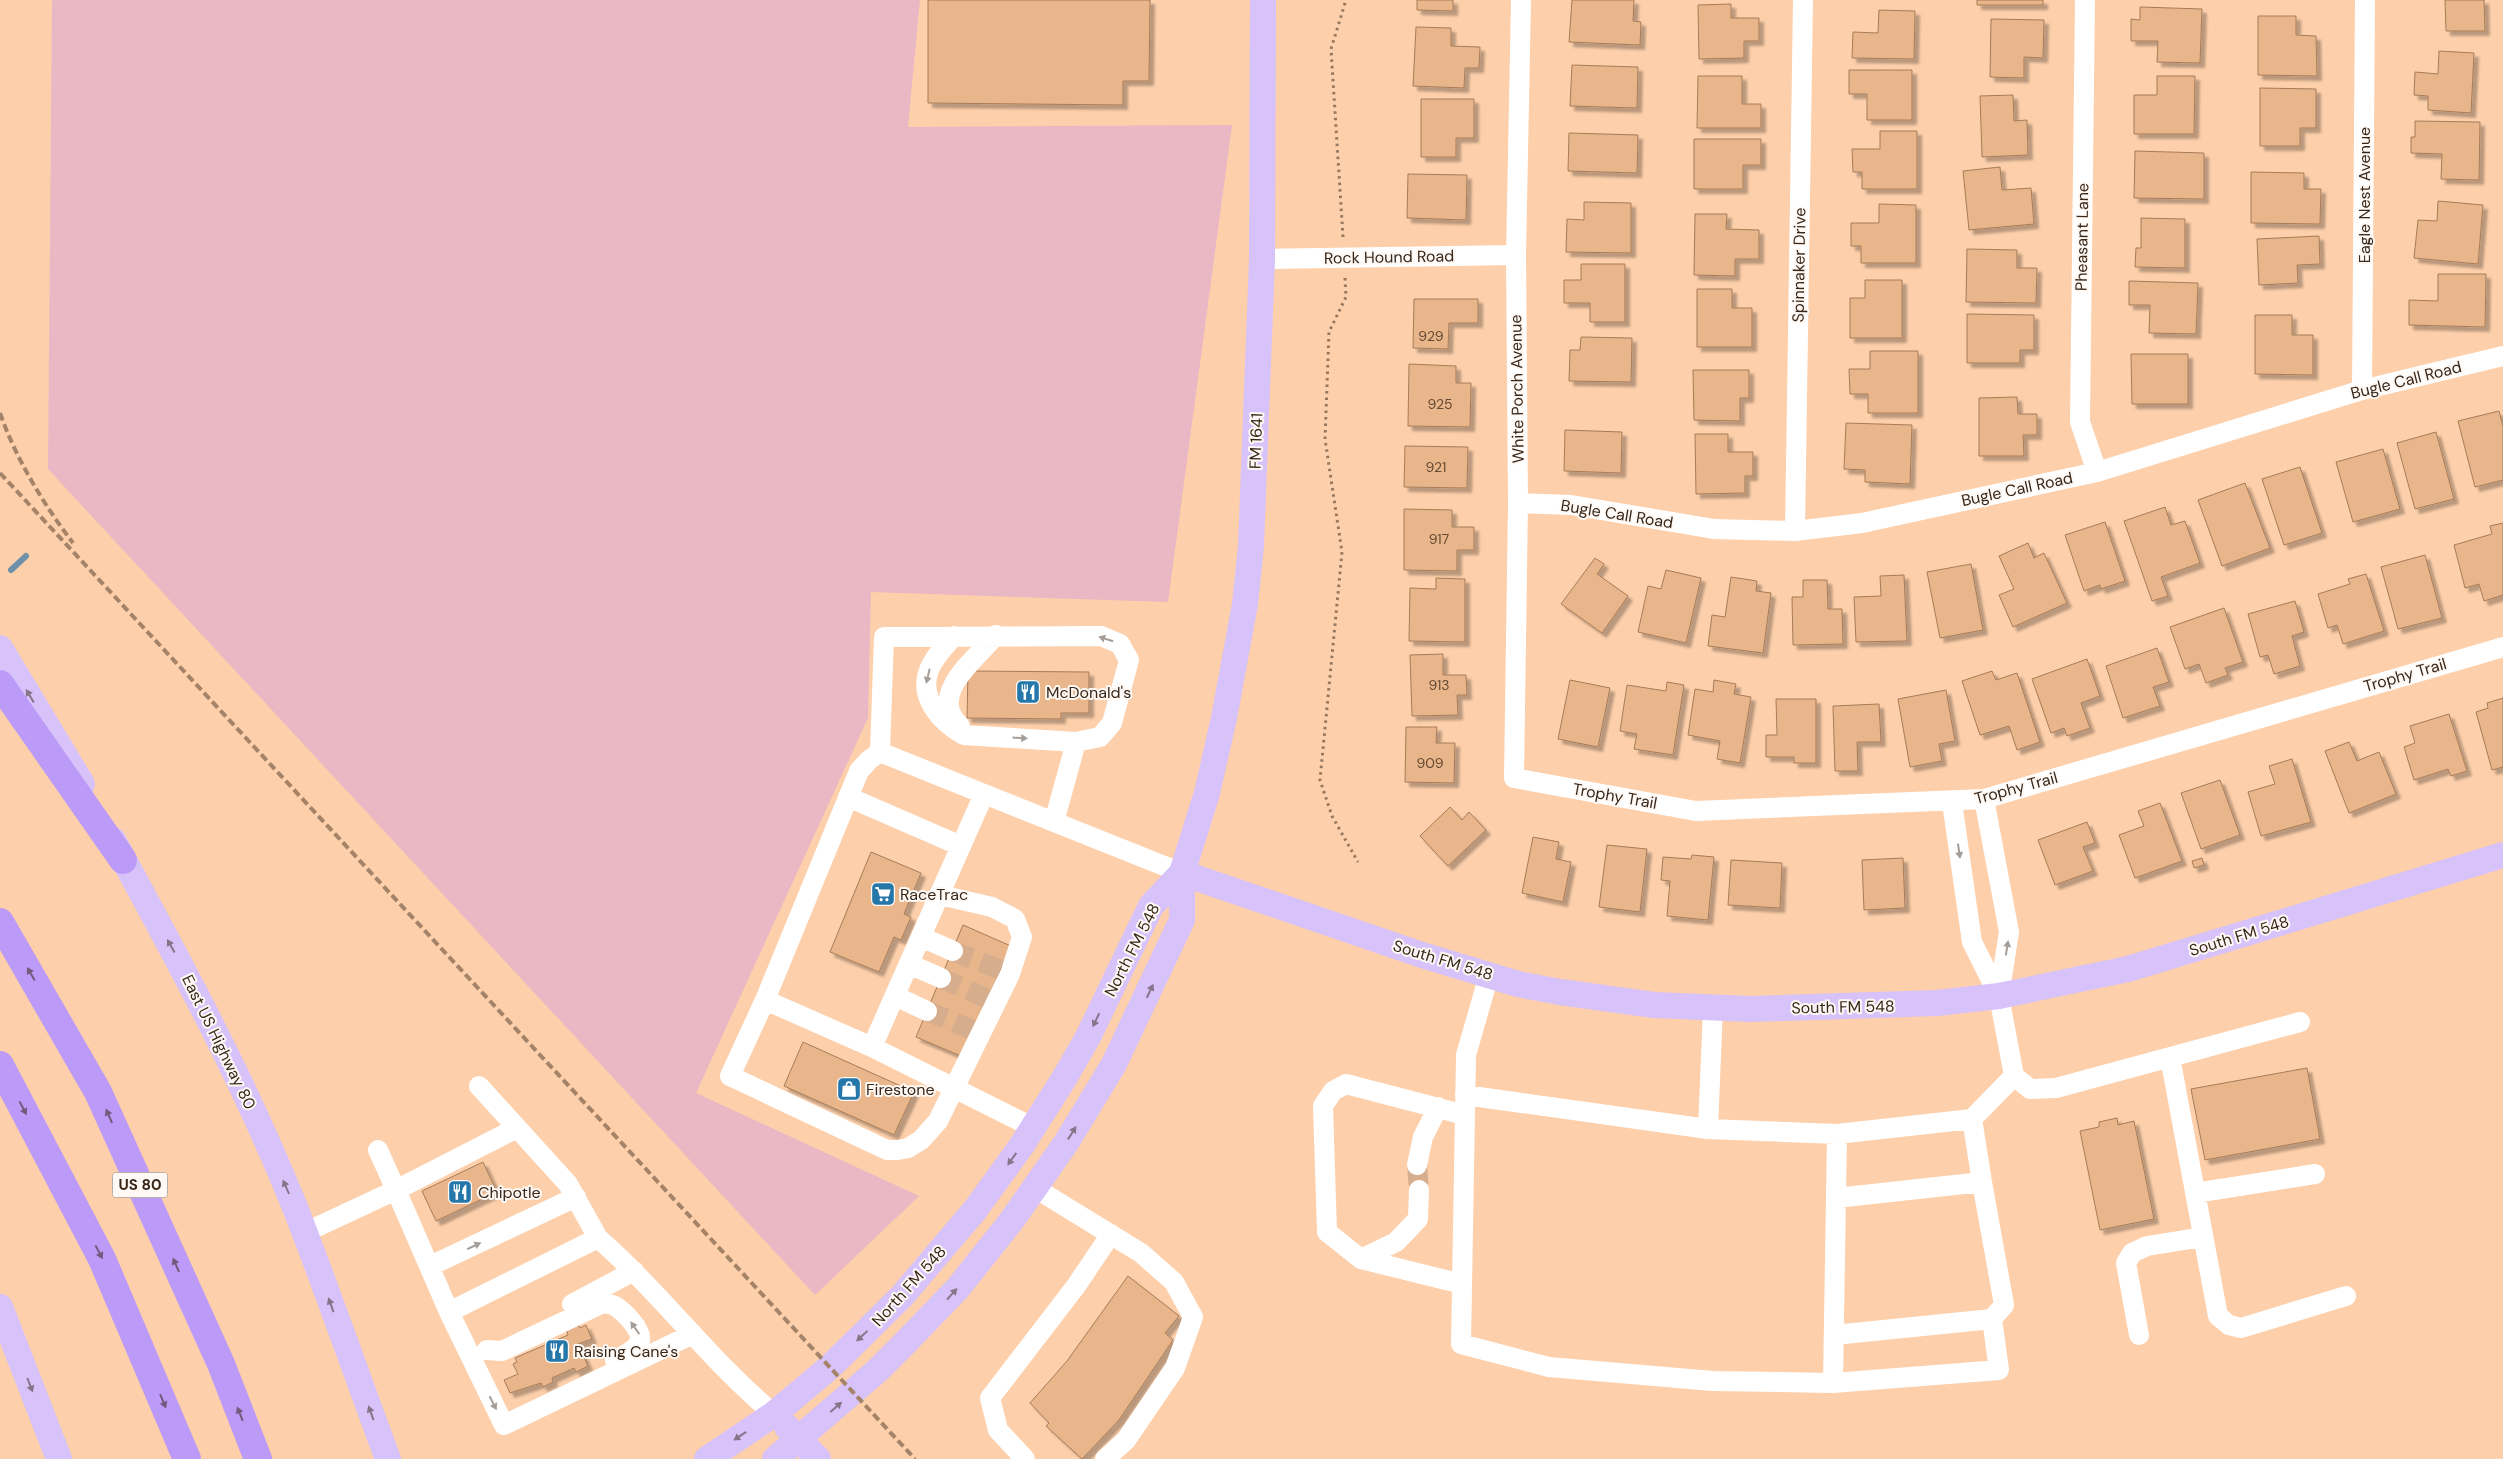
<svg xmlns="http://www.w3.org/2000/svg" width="2503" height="1459" font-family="'DM Sans',sans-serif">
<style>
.green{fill:#eab7c5}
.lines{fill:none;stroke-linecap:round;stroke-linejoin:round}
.stream{stroke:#6e90a9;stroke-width:6}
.building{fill:#e9b58a;stroke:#a67c59;filter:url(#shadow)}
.minor-tunnel{stroke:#d6ad8d;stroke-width:20;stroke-dasharray:20 10;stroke-linecap:butt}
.path{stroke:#96775e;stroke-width:3;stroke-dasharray:2.5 4;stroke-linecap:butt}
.minor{stroke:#fff;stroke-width:20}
.major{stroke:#d7c2fa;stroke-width:26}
.highway{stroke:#bc9af7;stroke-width:28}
.rail{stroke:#a48368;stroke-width:4;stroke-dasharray:8 4;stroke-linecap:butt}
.oneway{fill:#a59d97}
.oneway2{fill:#887489}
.oneway3{fill:#735a7c}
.labels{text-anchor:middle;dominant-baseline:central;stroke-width:4;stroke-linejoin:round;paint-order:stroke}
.number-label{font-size:14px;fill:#644a34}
.shield{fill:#fef9f5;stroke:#73655a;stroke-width:1}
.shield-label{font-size:15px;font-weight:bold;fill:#382618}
.street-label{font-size:16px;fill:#382618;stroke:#fef9f5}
.poi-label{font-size:16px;fill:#382618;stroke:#fef9f5;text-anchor:start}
</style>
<defs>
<filter id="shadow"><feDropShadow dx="4.5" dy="4.5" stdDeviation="1" flood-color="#0004"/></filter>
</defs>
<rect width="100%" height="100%" fill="#fdcfaa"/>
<path class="green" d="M52,0H920L908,127L1232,125L1168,602L871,592L868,718L696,1093L919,1196L815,1295L48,469Z"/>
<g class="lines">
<path class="stream" d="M11,570L26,556"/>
</g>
<path class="building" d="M928,0H1150L1149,81H1123V105L928,103Z
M1417,0H1453V11L1417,10Z
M1572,0H1634L1633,21L1641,22L1640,45L1569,42Z
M1977,0H2043V5H1977Z
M2445,0H2484L2485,31H2446Z
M1731,4V18H1759V41H1744V58L1699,59L1698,5Z
M2140,7L2202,9L2200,63L2157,62L2158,41H2131V19L2140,20Z
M1879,10L1915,11L1914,59L1852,58L1853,32L1878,33Z
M2258,16H2296V35L2316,36L2317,76L2258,75Z
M1991,19L2044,20L2043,58L2024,57V78L1990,77Z
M1416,27L1451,28V46L1480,47L1479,68H1465L1464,88L1413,86Z
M2439,51L2474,53L2471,113L2428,110V96L2414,95L2415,72L2438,74Z
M1572,65L1638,67L1637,108L1570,106Z
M1849,70H1912V120H1867V94H1849Z
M1698,76H1742V104H1761V128H1697Z
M2157,76H2195L2194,134H2134V95H2157Z
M2260,88L2316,89V128H2300V146H2260Z
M2013,95L2014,121L2027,120L2028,155L1982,157L1980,96Z
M1421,99H1474V138H1456V157H1421Z
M2415,121L2480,122L2479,180L2441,179L2442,154L2411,153V137H2415Z
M1880,131H1917V189H1862V172H1853L1852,149H1880Z
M1569,133L1638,135L1637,173L1568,171Z
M1694,139H1761V165H1743V189H1694Z
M2135,151L2204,153V199L2134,198Z
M2000,167L2002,190L2031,188L2034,224L1969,230L1963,171Z
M2251,172L2304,173V189H2321L2320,224L2251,223Z
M1408,174L1467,175L1466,220L1407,218Z
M2438,201L2483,205L2478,264L2414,258L2418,220L2437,221Z
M1584,202L1631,203V253L1566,252L1567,219L1584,220Z
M1879,204L1916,205V263H1861V246H1851V223H1879Z
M1695,214H1727L1726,229L1759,230V259H1735V276L1694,275Z
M2141,218L2185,219V268L2135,267L2136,248H2141Z
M2319,236L2320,264L2297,265L2298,283L2259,285L2257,239Z
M1967,249L2017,250V268H2037L2036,303L1966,302Z
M1581,264H1625V322H1590V303H1564V280H1581Z
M2438,274H2486L2485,327L2409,325V300L2438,301Z
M1865,280H1902V338H1850V298H1865Z
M2129,281L2198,283L2196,334L2149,333L2150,305H2129Z
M1697,289H1732V308H1752V347H1697Z
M1414,299H1478V323H1449L1448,349L1413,348Z
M1967,314L2034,315V350H2020V363H1967Z
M2255,315H2292V335H2313V375L2255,374Z
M1581,337L1632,338L1631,382L1569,381L1570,350H1580Z
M1870,351H1918V413H1868V394H1850L1849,369H1870Z
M2131,354H2188V404H2132Z
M1409,364L1456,366V383H1471L1470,427L1408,426Z
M1693,370H1749V398H1740V421L1694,420Z
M2017,397L2018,414H2037V435H2023L2024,456H1979V398Z
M2499,411L2503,427V480L2475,487L2458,421Z
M1846,423L1912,425L1910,484L1865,482V470L1844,469Z
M1565,430L1622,432L1621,473L1564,471Z
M2436,432L2454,499L2415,509L2397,443Z
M1695,434H1728V452H1753V476H1745V493L1696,494Z
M1405,446L1468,447L1467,488L1404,487Z
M2383,449L2400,509L2353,522L2336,462Z
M2300,467L2322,533L2284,545L2262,479Z
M2245,483L2270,548L2222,566L2198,500Z
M2165,507L2171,525L2185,521L2200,563L2161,577L2168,596L2152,601L2124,521Z
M1404,509L1452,510V527H1474V550H1457V571L1404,570Z
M2105,522L2125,581L2101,589L2100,585L2084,591L2065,535Z
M2503,523V595L2484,601L2479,584L2465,588L2454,545L2492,534L2490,526Z
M2028,543L2034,558L2044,553L2067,603L2013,627L1999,595L2014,589L1999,556Z
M2425,555L2442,618L2398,629L2381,567Z
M1595,558L1604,564L1597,574L1628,596L1602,633L1561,604Z
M1971,564L1983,630L1940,638L1927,572Z
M1666,570L1701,578L1686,643L1638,632L1648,586L1661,589Z
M2366,574L2384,631L2343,644L2337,625L2328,628L2318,594L2350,584L2348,579Z
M1904,575L1907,641L1856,642L1854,597L1881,596L1880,576Z
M1731,577L1757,581L1756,591L1771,593L1763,653L1708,646L1712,615L1725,617Z
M1436,578L1465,579V642L1409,641L1410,588L1436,589Z
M1803,580H1827L1828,609H1842L1843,644L1793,645L1792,597H1803Z
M2295,601L2304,632L2292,636L2300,666L2274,674L2268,655L2260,657L2248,614Z
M2224,608L2243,662L2225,668L2228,675L2206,683L2199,664L2185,669L2170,627Z
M2157,648L2169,682L2153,687L2160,706L2123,718L2106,666Z
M1443,654V675H1466L1467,695H1457L1458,715L1412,716L1410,655Z
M2087,659L2100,696L2081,703L2090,728L2067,736L2064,728L2051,733L2032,679Z
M968,671L1089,672V713H1061V719L967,718Z
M1992,671L1996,680L2017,673L2040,742L2017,750L2009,726L1980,735L1962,681Z
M1570,680L1610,688L1598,747L1558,739Z
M1714,680L1736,684L1734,694L1751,697L1740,763L1717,759L1720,741L1688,735L1695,689L1713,692Z
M1667,682L1684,685L1673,755L1634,749L1637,734L1620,731L1627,685L1666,691Z
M1946,690L1955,741L1939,744L1942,761L1910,767L1898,699Z
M2503,698V767L2492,770L2476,712L2488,708L2487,703Z
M1776,699H1816V763H1794V757H1766V735H1777Z
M1879,704L1881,742H1857L1858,771H1835L1833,706Z
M2449,714L2467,771L2451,776L2448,769L2414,780L2404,747L2415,743L2410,726Z
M1406,727H1437L1436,743H1455L1454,783L1405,782Z
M2349,742L2357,761L2379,752L2396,794L2349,813L2325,751Z
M2292,759L2311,822L2261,836L2248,792L2275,784L2269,766Z
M2220,780L2240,835L2201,849L2181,793Z
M2160,803L2182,861L2135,878L2119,835L2144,826L2138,811Z
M1450,807L1462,820L1469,812L1486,830L1448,866L1420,836Z
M2087,822L2095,843L2083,847L2093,871L2055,885L2038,840Z
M1533,837L1559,842L1556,859L1571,862L1563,902L1522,893Z
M1607,845L1647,849L1640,912L1599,907Z
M871,852L921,873L904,914L911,917L901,940L894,937L879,972L830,952Z
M1692,855L1714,857L1708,920L1667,916L1670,881L1661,880L1663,857L1691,859Z
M1903,858L1905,908L1864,910L1862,860Z
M2202,858L2204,865L2194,868L2192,861Z
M1731,860L1782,863L1780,908L1728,905Z
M963,925L1011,946L963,1057L916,1037Z
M803,1042L914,1092L894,1135L784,1086Z
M2307,1068L2320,1139L2205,1160L2191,1089Z
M2117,1118L2118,1125L2134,1121L2154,1219L2100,1230L2080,1131L2099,1127V1122Z
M483,1162L497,1192L436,1221L422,1191Z
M1128,1276L1179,1316L1165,1333L1173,1340L1119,1420L1082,1459L1046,1426L1049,1423L1030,1403L1067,1361Z
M578,1324L580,1328L586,1325L592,1339L578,1344L588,1366L576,1372L574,1368L552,1378L553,1382L543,1387L541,1383L510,1393L504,1380L518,1374L513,1364L517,1362L515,1358L568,1335L566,1329Z"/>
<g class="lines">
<path class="minor-tunnel" d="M953,951L1001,970
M941,978L988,999
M927,1011L975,1031
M1417,1165L1419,1190"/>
<path class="path" d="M1343,237L1331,49L1346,0
M1345,278L1346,297L1329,332L1325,439L1342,552L1320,780L1332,816L1358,862"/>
<path class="minor" d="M1521,0L1516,255L1518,503L1514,778L1696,811L1984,799L2503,647
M2085,0L2080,422L2097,472
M1262,259L1516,255
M2362,390L2365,0
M1518,503L1571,505L1714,529L1795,531L1862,523L2097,472L2362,390L2503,356
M1795,531L1803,0
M960,726C927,694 975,660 996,635
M880,752L884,637L1101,636L1120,644L1129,660L1112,723L1100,737L1076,742L964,735C942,723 918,698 929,670C934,657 945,646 954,636
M848,797L961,846
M1984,799L2009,932L1999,996
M1952,802L1972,942L1999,996L2014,1076L2030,1089L2056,1088L2300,1022
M1054,822L1076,742
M921,937L953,951
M909,964L941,978
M895,996L927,1011
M765,1000L730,1076L887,1150H898L908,1148L921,1140L938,1121L1010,974L1022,937L1015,919L992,907L940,895
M872,1047L765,1000L859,771L869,760L880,752L984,794
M2170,1057L2218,1316L2229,1325L2241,1328L2346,1296
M479,1086L568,1184L598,1238
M1465,1095L1708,1129L1837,1134L1833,1383L1713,1381L1549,1367L1461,1344L1466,1055L1489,975
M1034,1128L872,1047L984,794L1182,873
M1708,1129L1713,1008
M1837,1134L1972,1119L2014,1076
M378,1150L396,1190L517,1128
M1417,1165L1423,1137L1438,1107
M1035,1188L1141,1253L1174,1282L1193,1317L1175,1368L1126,1440L1105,1459
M2195,1193L2315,1174
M1836,1198L1982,1182L1972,1119
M304,1233L396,1190L449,1312L504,1425L693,1334
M1361,1259L1396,1242L1418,1219L1419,1190
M430,1266L576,1197
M1462,1284L1361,1259L1327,1232L1323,1106L1333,1091L1346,1084L1465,1115
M572,1304L634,1271
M449,1312L598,1238C661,1293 710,1361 774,1414
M1834,1335L1992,1319
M2139,1335L2126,1263L2132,1253L2147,1246L2203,1237
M487,1350L502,1351L603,1303C607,1304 612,1304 615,1306C623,1311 642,1329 640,1340C637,1351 624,1355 615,1360
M1833,1383L1999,1370L1992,1319L2004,1305L1982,1182
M1025,1459L998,1430L990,1398L1076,1286L1111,1234"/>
<path class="major" d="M0,648L82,784
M113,840C179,961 245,1082 296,1210C328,1292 357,1376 388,1459
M1182,873L1422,955L1518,984L1560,992L1654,1005L1751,1009L1937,1003L1999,996L2128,969L2503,855
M0,1307L59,1459
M787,1427L818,1459
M707,1459L774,1414L830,1367L902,1296L975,1210L1022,1145L1065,1077L1088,1037L1151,906L1182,873
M775,1459L878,1370L906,1342L958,1288L1012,1220L1066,1143L1114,1064L1182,920V873L1207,793L1224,718L1245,604L1251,546L1262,259L1263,0"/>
<path class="highway" d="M0,684L123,860
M0,922L98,1092L221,1364L258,1459
M0,1065L102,1259L187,1459"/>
<path class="rail" d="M0,413C16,459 44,505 73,543
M0,473L915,1459"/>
</g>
<defs><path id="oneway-solid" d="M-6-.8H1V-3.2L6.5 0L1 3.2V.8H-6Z" transform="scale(1.25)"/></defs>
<g class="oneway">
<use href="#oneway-solid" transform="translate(1106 639) rotate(-162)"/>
<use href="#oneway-solid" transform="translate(928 676) rotate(103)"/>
<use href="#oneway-solid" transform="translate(1020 738) rotate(3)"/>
<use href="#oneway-solid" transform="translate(1959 851) rotate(82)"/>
<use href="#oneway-solid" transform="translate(2007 948) rotate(-81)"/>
<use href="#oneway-solid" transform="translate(474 1246) rotate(-25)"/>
<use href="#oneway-solid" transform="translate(635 1328) rotate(-125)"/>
<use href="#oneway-solid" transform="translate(493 1403) rotate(63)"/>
</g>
<g class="oneway2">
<use href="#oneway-solid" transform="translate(30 696) rotate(-121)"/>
<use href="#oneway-solid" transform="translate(171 946) rotate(-119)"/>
<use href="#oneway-solid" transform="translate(1150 991) rotate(-65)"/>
<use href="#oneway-solid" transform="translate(1096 1020) rotate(116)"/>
<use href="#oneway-solid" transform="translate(1072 1133) rotate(-58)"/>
<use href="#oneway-solid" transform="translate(1012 1159) rotate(125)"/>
<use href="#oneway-solid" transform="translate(286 1187) rotate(-114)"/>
<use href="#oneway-solid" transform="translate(952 1294) rotate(-48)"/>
<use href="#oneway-solid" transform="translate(331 1305) rotate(-110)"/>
<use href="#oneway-solid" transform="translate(862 1336) rotate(137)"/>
<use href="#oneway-solid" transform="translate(30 1385) rotate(69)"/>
<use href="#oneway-solid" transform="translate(836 1407) rotate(-41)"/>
<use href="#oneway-solid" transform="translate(371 1413) rotate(-110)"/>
<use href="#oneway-solid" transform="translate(740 1436) rotate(146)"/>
</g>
<g class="oneway3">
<use href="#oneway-solid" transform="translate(31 974) rotate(-120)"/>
<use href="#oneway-solid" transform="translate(23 1108) rotate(62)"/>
<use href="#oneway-solid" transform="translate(109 1116) rotate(-114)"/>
<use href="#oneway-solid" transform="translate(99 1252) rotate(62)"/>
<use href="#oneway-solid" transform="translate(176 1265) rotate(-114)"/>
<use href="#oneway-solid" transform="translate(163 1401) rotate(67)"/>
<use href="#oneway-solid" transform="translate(240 1414) rotate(-112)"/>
</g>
<defs>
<symbol id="restaurant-square" viewBox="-11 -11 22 22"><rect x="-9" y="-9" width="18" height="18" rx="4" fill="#2677a9" stroke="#fef9f5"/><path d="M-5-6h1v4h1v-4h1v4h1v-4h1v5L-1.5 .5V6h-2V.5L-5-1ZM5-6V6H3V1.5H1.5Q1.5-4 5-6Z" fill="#fff"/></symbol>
<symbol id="supermarket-square" viewBox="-11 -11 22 22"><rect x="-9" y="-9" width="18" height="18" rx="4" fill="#2677a9" stroke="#fef9f5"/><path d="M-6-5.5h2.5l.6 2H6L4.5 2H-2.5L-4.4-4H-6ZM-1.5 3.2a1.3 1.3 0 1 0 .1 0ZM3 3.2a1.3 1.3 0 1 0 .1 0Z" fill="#fff"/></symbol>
<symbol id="shop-square" viewBox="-11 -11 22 22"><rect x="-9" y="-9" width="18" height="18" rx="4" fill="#2677a9" stroke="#fef9f5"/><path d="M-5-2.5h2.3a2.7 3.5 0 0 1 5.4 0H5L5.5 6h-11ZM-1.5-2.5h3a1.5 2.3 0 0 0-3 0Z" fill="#fff"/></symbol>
</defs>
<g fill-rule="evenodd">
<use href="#restaurant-square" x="1014" y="678" width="28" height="28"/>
<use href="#supermarket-square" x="869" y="880" width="28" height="28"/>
<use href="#shop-square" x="835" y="1075" width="28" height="28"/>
<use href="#restaurant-square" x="446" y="1178" width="28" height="28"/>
<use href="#restaurant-square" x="543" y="1337" width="28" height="28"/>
</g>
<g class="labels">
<g class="number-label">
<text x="1431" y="336">929</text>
<text x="1440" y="404">925</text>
<text x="1436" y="467">921</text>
<text x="1439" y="539">917</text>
<text x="1439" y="685">913</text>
<text x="1430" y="763">909</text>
</g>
<rect class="shield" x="112.5" y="1172.5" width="55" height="25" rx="4"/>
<g class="shield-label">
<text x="140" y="1185">US 80</text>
</g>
<g class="street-label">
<text transform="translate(2364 195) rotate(-90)">Eagle Nest Avenue</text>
<text transform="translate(2082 237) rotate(-89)">Pheasant Lane</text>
<text transform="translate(1389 257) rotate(-1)">Rock Hound Road</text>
<text transform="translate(1799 265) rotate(-89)">Spinnaker Drive</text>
<text transform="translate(2406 380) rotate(-14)">Bugle Call Road</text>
<text transform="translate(1517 389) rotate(-91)">White Porch Avenue</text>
<text transform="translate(1256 441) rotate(-88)">FM 1641</text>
<text transform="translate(2017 489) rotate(-12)">Bugle Call Road</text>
<text transform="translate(1617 514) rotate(9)">Bugle Call Road</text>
<text transform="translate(2405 675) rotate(-16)">Trophy Trail</text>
<text transform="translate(2016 788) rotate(-15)">Trophy Trail</text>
<text transform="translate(1615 796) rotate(10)">Trophy Trail</text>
<text transform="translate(2239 936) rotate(-17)">South FM 548</text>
<text transform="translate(1132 950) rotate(-63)">North FM 548</text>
<text transform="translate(1443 960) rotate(17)">South FM 548</text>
<text transform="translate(1843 1007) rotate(-1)">South FM 548</text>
<text transform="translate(219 1042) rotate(64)">East US Highway 80</text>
<text transform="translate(909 1286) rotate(-48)">North FM 548</text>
</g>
<g class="poi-label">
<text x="1046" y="692">McDonald's</text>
<text x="900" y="894">RaceTrac</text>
<text x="866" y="1089">Firestone</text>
<text x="478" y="1192">Chipotle</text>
<text x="574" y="1351">Raising Cane's</text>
</g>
</g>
</svg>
